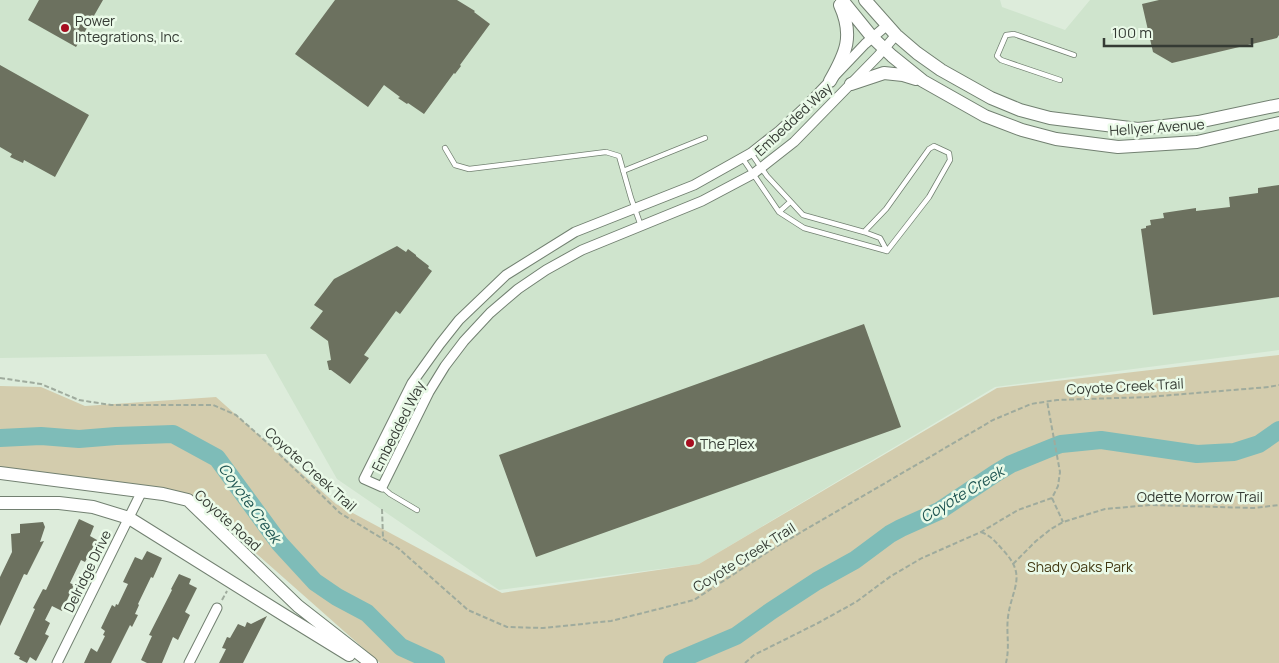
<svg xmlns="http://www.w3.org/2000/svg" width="1279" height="663" font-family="Manrope,sans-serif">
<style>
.built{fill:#cfe4cd}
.green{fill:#d3ccad}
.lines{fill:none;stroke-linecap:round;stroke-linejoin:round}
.river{stroke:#7ebcb8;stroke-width:18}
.building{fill:#6c715f}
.lane-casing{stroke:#728071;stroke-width:6}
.street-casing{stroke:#728071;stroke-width:11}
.secondary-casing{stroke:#728071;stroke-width:14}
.path{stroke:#9fab9d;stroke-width:2;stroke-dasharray:5 2.5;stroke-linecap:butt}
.lane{stroke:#fff;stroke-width:4.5}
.street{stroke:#fff;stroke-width:9}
.secondary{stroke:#fff;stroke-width:12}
.poi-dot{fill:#a60e20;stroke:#eafae8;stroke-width:2}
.labels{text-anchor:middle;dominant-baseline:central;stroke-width:5;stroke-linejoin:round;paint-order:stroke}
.poi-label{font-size:14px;fill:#353b34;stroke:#eafae8;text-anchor:start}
.street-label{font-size:14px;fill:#353b34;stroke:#eafae8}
.park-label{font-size:14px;fill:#413812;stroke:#eafae8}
.water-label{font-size:15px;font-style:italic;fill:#1f5552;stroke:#eafae8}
</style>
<rect width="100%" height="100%" fill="#ddecdb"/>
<path class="built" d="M0,0H1000L1002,7L1065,30L1090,0H1279V350L995,387L699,564L499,590L337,479L266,354L0,358Z"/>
<path class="green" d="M1279,355V663H380L189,494L0,468V386L41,387L85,406L216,397L336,504L502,593L699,564L997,388Z"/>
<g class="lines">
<path class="river" d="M0,438L41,436L79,439L116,436L173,434L217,458L280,544L315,582L337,597L367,613L401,647L436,663
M672,663L736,636L771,611L817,581L855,560L890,534L901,528L939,511L996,473L1011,464L1058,445L1061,444L1101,440L1197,454L1234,452L1259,444L1279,430"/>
</g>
<path class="building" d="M39,0H103L76,47L28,20Z
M335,0H457L475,11L474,12L490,24L460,65L461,66L455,74L454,73L424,114L408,103L407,104L398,98L400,97L384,85L368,107L295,54Z
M1159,0H1279V35L1277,38L1172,63L1153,52L1142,4Z
M0,65L89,115L55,177L24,160L23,163L10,157L12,154L0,147Z
M1279,185V297L1153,315L1141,229L1146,228V226L1151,225L1150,220L1164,218L1163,213L1196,208V211L1230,207L1229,197L1258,193V188Z
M397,246L406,252L408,249L416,255V256L429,266L428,268L432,271L400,314L396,311L364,355L369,358L350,384L331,370H329L327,361L331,360L328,341L310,328L323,311L314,305L334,279Z
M864,324L901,427L536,557L499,455Z
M79,519L94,526L90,536L97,540L85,562L81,560L70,583L74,585L62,611L52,606L45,620L50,623L45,634L49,636L36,661L30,657L27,663L19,659L20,657L14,654L35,609L33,608L43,589L46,590Z
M43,522L45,527L40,542L44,541L27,575L24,574L0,626V577L12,552L11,534L20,533V524Z
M147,551L162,558L153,578L151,577L138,604L139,605L135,614L138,615L132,627L130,625L111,663H84L91,648L97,652L105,636L103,635L105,631L101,628L112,605L115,607L116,604L118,605L128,584L123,582L135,557L142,560Z
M179,574L191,579L189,584L197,588L185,612L190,615L178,640L173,637L162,663H147L141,660L152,636L149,635L172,590L171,589Z
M267,616L243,663H219L226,649L222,648L227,637L230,638L238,624L245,627L247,622L251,624Z"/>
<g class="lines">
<defs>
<path id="lane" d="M1060,80L1001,60L997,56L1006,35L1014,34L1074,55
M445,148L455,165L469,169L606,152L619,156L631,198L641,226
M751,153L767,176L803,215L864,232L880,238L887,251
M743,159L779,212L804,228L887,251
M623,171L705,138
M779,212L790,202
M864,232L886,209L929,149L934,146L949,153L950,160L929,197L887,251
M382,487L390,494L417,510"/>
<path id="street" d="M886,26L865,44L805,107L779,131L751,153L694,185L575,232L506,275L459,320L440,344L412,383L364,479L382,487L429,392L445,366L464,341L490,313L518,289L546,270L582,250L702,201L753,174L794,142L878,56L896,35
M57,663L142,491
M189,663L217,608"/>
<path id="secondary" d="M842,0L872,37L892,56L923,81L985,116L1022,130L1056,139L1118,147L1197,142L1279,123
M865,0L896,35L917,53L941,70L991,98L1020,110L1050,118L1138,129L1198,122L1279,105
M830,81C846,53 854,36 840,5
M851,84L884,73L903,75L916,79
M0,473L163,494L188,500L298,606L371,663
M0,503H59L93,507L129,518L284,615L349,655"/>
</defs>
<use href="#lane" class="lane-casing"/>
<use href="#street" class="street-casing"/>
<use href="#secondary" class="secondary-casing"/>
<path class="path" d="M0,378L41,384L79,400L111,405H213L236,415L272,447L340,513L398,548L468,610L507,627L543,628L611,621L694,600L774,548L993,420L1031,404L1057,400L1148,397L1269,387L1279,385
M1052,498L1063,522
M382,509L383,538
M981,532C991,536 995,541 1002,549C1028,576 1012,587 1008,617C1006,633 1010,646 1006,663
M1013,564L1036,541L1051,529L1063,522L1105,509L1150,505L1254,508L1279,505
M222,600L227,591
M745,663L754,655L818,623L856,602L891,576L922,558L981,532L1018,510L1052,498L1058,486L1060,472L1047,401"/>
<use href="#lane" class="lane"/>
<use href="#street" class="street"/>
<use href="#secondary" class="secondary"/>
</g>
<g class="poi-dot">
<circle cx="65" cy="28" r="5"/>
<circle cx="690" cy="443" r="5"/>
</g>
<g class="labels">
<g class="poi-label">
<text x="75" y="20">Power<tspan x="75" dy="16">Integrations, Inc.</tspan></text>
<text x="700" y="443">The Plex</text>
</g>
<g class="street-label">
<text transform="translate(793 119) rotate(-43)">Embedded Way</text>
<text transform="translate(1157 127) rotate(-4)">Hellyer Avenue</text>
<text transform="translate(1125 386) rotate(-3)">Coyote Creek Trail</text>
<text transform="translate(398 426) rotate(-63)">Embedded Way</text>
<text transform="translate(311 469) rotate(42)">Coyote Creek Trail</text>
<text x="1200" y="496">Odette Morrow Trail</text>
<text transform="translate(228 520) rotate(42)">Coyote Road</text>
<text transform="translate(744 557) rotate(-32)">Coyote Creek Trail</text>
<text transform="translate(87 571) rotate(-64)">Delridge Drive</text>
</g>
<g class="park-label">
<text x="1080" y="566">Shady Oaks Park</text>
</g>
<g class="water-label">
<text transform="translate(962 494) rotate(-31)">Coyote Creek</text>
<text transform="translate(250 503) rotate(54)">Coyote Creek</text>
</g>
</g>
<path d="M1104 38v8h148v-8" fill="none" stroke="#353b34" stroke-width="2.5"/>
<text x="1112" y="38" font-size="15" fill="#353b34" stroke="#eafae8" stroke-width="4" paint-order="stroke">100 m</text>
</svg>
